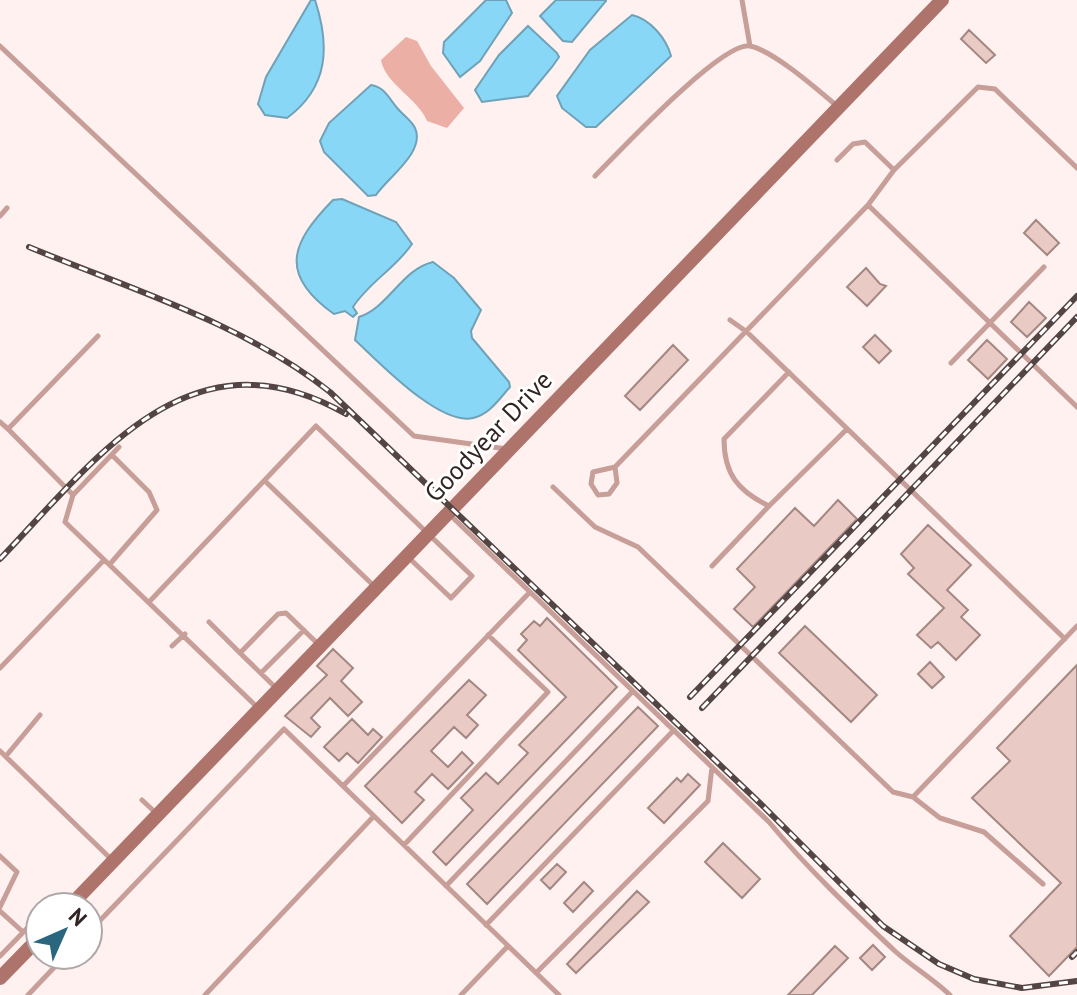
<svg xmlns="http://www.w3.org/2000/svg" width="1077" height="995" font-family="'PT Sans',sans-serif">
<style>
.green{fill:#ecafa6}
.water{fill:#89d7f7;stroke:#6fa2b7;stroke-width:2}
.building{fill:#e9cac5;stroke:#a48782;stroke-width:2}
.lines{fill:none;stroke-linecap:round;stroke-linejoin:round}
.lane{stroke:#c79e98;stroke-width:5}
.secondary{stroke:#ae746b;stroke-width:14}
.rail-casing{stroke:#524543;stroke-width:6}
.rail{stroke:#fff;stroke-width:3;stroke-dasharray:9;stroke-linecap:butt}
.labels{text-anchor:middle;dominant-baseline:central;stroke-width:6;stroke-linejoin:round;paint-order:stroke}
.street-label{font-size:26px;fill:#312523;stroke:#fff}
</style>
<rect width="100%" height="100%" fill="#fef1ef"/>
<path class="green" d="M406,37L417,41L431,66L464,108L447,128L427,121C418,98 385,84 381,60Z"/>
<path class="water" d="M311,0H315C330,46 329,87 287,118L265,115L258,104L266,77Z
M486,0H506L512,13L480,61L460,77L443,53L444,42Z
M556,0H606V1L572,42L563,41L540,16Z
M632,15C650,19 666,38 671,56L596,127H586L562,108L557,96L590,50Z
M528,26L557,53L559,57L552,67L528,96L482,102L475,90L499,55Z
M371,85C385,87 389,99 398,109C403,115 411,120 415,128C426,152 387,178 376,195L368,196L324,152L320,141L329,123Z
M342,199L396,222L412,244C395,269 369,282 353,307L357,313L353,317L345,311L334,314C278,274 291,243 333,200Z
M433,262L454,278L481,310L471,331L472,338L509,382L510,387C499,399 490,414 473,418C439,426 378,361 355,340L359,317C388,308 402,269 433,262Z"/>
<path class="building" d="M969,30L995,55L986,63L961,39Z
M1036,220L1059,243L1047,255L1024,233Z
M866,268L880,284L886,286L867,306L847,287Z
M1029,302L1046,318L1027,337L1011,322Z
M875,335L891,351L879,363L863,347Z
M987,340L1007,359L988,379L968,360Z
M673,345L688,360L640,410L625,396Z
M838,500L857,519L753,627L734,609L755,587L737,569L795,508L814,526Z
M928,525L971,565L947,590L968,610L961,617L980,635L956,660L938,642L931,648L917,635L944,608L908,574L914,568L901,554Z
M547,618L617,687L446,865L433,852L473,810L461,798L486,773L498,784L528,753L519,745L566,697L518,650L527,640L521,634L534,621L540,626Z
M805,626L877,695L851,722L779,653Z
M333,649L353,668L341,681L362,702L348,716L330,698L311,718L320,727L311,737L285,716L327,675L317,666Z
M930,662L944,677L932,688L918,674Z
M1077,665V947L1049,976L1010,936L1061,883L972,798L1010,761L997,748Z
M469,680L486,695L467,715L478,725L466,738L454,727L431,751L448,767L462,752L473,763L448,789L432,774L415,792L424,800L402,823L365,786Z
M638,707L658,726L487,904L467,884Z
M352,719L368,735L373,729L382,737L358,763L347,753L339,761L324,747Z
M688,774L700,785L664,823L648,808L677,778L681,782Z
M723,843L760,879L742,898L705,862Z
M557,864L566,872L550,889L541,880Z
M584,882L593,891L573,912L564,903Z
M637,891L649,902L576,973L567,964Z
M873,945L885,957L872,970L860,958Z
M835,946L848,958L812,995H788Z"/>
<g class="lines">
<path class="lane" d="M742,0L750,46
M0,46L414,436L507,449
M837,160L853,144L865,142L894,170
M595,176C618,153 722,41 750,46C774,51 818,90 837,106
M868,205L1077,407
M0,216L7,208
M730,320L747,332L1065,639
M951,363L1044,267
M789,372L724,439C724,474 738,491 769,506L847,429
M0,422L8,429L98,336
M8,429L73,495
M119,447L73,495L65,522L258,708
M615,467L868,205L894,170L978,87L995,89L1077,168
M615,467L617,483L609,494L598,495L591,484L593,472Z
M265,481L375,587
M553,487L595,527L638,547L893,792L913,797L940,818L984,832L1043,884
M449,514L769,822C807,868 852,911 896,952C913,967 933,979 950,995
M110,564L157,510L149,492L112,455
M712,566L769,506
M150,601L316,426L472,576L451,598L408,557
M209,622L240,653L278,614L286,613L319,645
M172,646L185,634
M240,653L277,689
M0,668L104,560
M261,673L304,630
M0,751L111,859
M6,756L40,715
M343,786L530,592
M913,797L1077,626
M142,800L157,814
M404,845L548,692L488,635
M0,856L17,872L0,907
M446,886L633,691
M48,907L54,900L75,896
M0,911L23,932
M486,925L674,730
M88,933L284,729L559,995
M0,956L40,915
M536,973L708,801L712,767
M28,995L66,955
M205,995L374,816
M461,995L508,946"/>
<path class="secondary" d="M69,907L942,0
M0,978L40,937"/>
<defs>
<path id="rail" d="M29,247C130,289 243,323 330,392L764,807L883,926L939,964L974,979L1022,988L1077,981
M0,559C96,459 190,325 346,414
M690,697L1077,296
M702,708L1077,317
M1072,957L1077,952"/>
</defs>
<use href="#rail" class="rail-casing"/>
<use href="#rail" class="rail"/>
</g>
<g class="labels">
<g class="street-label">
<text transform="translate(488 436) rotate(-46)">Goodyear Drive</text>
</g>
</g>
<g transform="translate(64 931) rotate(45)"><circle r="38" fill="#ffffff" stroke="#ada8a7" stroke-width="2"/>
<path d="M0-6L14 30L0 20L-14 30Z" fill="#2a677e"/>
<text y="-12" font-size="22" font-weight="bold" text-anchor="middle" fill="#312523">N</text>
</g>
</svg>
